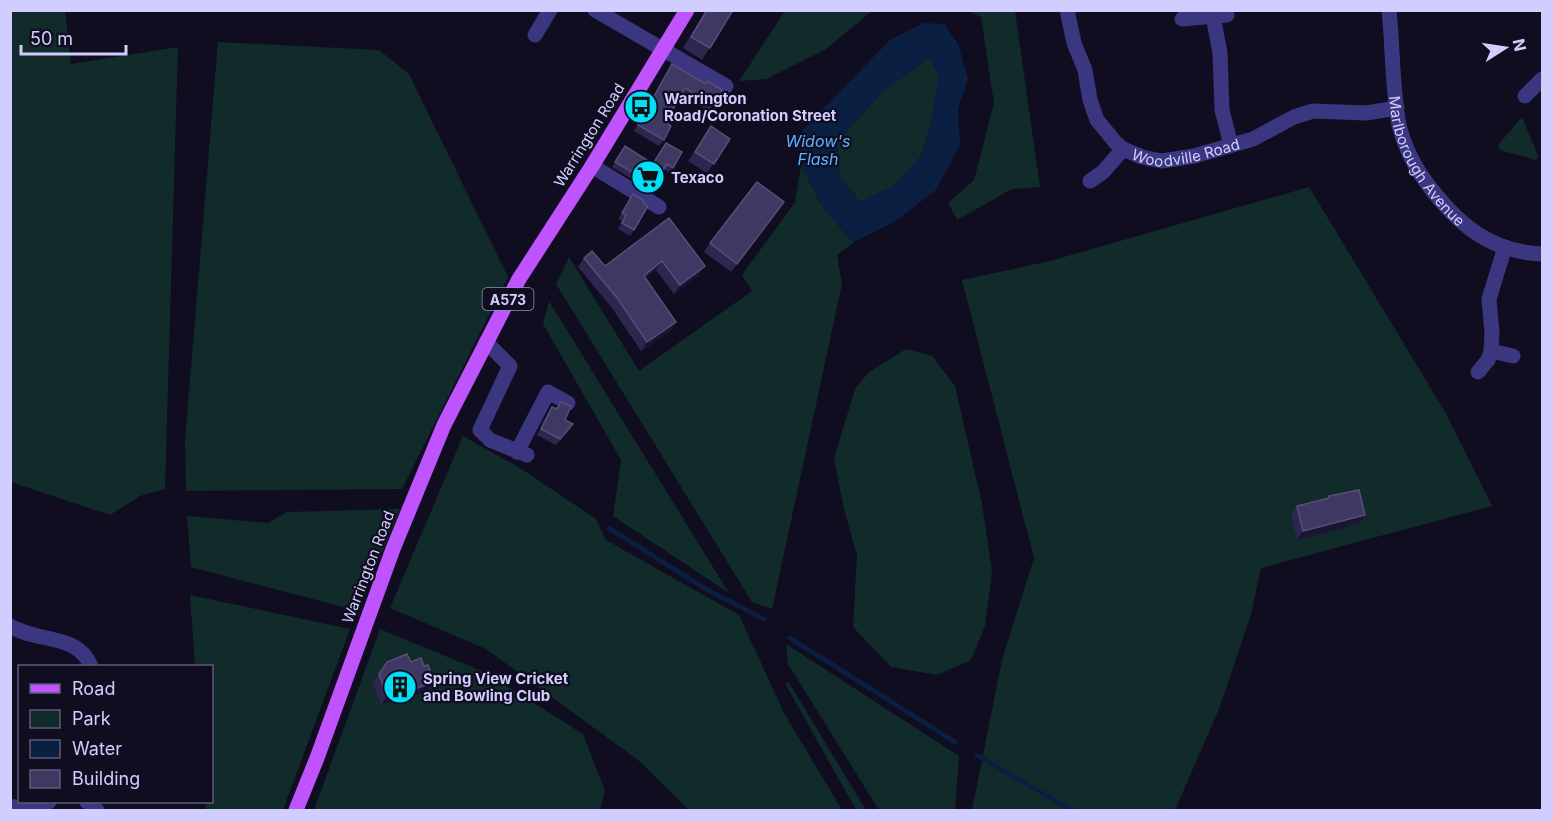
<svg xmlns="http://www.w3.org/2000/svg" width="1553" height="821" font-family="Inter,sans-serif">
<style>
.green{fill:#102b2a}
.water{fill:#0b1f42;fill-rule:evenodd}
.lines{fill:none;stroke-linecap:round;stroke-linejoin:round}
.stream{stroke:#0b1f42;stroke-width:4.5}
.minor{stroke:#3a3780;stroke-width:15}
.major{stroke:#bf54ff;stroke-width:15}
.wall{fill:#2d264f}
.shaded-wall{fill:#1a1435}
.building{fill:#3f3862;stroke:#564f7b;stroke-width:1.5}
.labels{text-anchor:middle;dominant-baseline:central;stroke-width:4.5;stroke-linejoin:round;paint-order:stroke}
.shield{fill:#100d21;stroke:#9893bc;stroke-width:1.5}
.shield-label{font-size:14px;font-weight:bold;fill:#d2cdff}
.poi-label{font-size:15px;font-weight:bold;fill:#d2cdff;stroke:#100d21;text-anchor:start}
.street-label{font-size:15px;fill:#d2cdff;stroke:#100d21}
.water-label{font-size:16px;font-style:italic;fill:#5bb3ff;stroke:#100d21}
</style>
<rect width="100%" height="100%" fill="#100d21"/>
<path class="green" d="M11,10L65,11L71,64L178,47L165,489L140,496L110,515L11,482Z
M785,11V10L872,11L826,49L767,79L739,81Z
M969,11H1015L1040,187L1012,189L957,220L948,203L974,180L994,103L981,17Z
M218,42L379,50L409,74L508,277L402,489L186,491L185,440Z
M929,58L939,75L934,109L922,155L892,187L860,202L840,177L837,142L884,90Z
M1522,117L1537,153L1538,157L1536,160L1502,151L1499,148V144Z
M801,165L825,211L854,242L837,255L842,284L772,609L752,602L556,284L569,257L639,371L752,291L742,275L795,202Z
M1309,187L1444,410L1492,506L1261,568L1251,614L1219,709L1175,810H972L1002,660L1034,558L962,280L1050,261Z
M549,301L729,593L613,516L621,460L543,324Z
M906,349L932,356L955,386L982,504L992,571L985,626L971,660L937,675L891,667L853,627L857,555L844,509L834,458L855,389L869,372Z
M463,436L520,468L596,519L606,540L739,615L784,713L842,810H689L638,760L486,649L390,608Z
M400,509L358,611L191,567L187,516L268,523L287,512Z
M190,595L350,629L283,810H206L205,802H212V666H195Z
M380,629L484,672L583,734L605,791L600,810H314Z
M786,644L959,756L955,810H879L788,664Z
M788,681L866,810H856L786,685Z"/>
<path class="water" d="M923,23L944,24L958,44L968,79L958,109L960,145L936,190L894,222L854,242L825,211L801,165L798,135L890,40ZM929,58L939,75L934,109L922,155L892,187L860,202L840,177L837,142L884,90Z"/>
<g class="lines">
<path class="stream" d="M609,528L704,588L764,619
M790,638L955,742
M977,755L1071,810"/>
<g class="minor">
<path d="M595,10L726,86"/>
<path id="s1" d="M1067,10L1074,43L1085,70L1090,100L1097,120L1116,143L1123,149L1142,157L1162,161L1194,156L1253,139L1294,117L1313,111L1366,113L1397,108"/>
<path id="s2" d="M1389,10C1393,48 1392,88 1399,125C1405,149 1416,170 1432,190C1461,227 1493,252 1542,254"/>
<path d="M1213,16L1220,53L1222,110L1231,145"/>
<path d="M1182,19L1227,15"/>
<path d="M535,35L550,10"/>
<path d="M1525,96L1542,79"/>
<path d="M592,166L659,207"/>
<path d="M1090,181L1103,172L1123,149"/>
<path d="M486,342L510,366L480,430L490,440L527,455"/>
<path d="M1491,351L1492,333L1489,299L1505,247"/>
<path d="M1478,372L1488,360L1491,351L1513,356"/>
<path d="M517,452L548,392L568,403"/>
<path d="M10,626C38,643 77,633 91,666"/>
<path d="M87,802L97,810"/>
<path d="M10,806L25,809L49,802"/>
</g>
<path class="major" d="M296,810L317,758L393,549L444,425L519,279L592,166L687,10"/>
</g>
<path class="wall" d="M706,10H733L702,60L683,48Z
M672,64L713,105L709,111L682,95L666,122L664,140L659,146L634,131Z
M705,135L730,139L707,173L688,161Z
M625,146L653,164L662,148L673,168L669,173L664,169L650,190L612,167Z
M633,194L643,203L634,230L630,236L618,229L622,221L618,219Z
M784,202L731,272L704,252L710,243Z
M669,218L705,266L699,275L674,294L656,270L645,279L676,322L670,331L641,351L612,308L578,267L584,258L605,266Z
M561,402L565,420L573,424L556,445L537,435L548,413L552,407L556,408Z
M1329,496L1359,524L1297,540L1291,515L1297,506L1327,498Z
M387,662H411L424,666L434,682L428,691L395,703L394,700L381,705L373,683Z"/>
<path class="shaded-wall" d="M662,261L656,270L638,285L644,276Z
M705,266L699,275L674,294L680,285Z
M676,322L670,331L641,351L647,342Z
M1365,515L1359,524L1297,540L1303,531Z
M434,682L428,691L395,703L401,694Z
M400,691L394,700L381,705L387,696Z"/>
<path class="building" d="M707,10H733L710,48L691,37Z
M672,64L706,84L708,81L722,90L713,105L685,88L666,122L671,126L664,140L638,125Z
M711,126L730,139L714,164L695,152Z
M666,143L682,152L673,168L667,164L654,185L615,162L625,146L653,164Z
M757,182L784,202L737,264L710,243Z
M633,194L644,201L643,203L648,206L634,230L622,223L626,215L622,213Z
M669,218L705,266L680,285L662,261L644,276L676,322L647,342L618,299L584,258L592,251L605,266Z
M561,402L571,406L565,420L573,424L560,439L541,429L552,407L557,409Z
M1359,490L1365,515L1303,531L1297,506L1329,498V496Z
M407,654L411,662L421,658L424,666L428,665L434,682L401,694L400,691L387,696L379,674L387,662Z"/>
<defs>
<symbol id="bus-disc" viewBox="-11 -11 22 22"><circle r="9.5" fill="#00dff8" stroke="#100d21"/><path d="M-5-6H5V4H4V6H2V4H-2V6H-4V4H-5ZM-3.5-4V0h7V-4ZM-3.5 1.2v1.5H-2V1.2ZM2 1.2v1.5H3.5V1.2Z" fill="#111"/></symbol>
<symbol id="supermarket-disc" viewBox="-11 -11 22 22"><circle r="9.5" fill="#00dff8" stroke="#100d21"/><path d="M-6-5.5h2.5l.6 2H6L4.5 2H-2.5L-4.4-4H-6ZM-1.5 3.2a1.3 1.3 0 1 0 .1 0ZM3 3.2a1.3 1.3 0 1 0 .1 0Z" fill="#111"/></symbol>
<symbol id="building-disc" viewBox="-11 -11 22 22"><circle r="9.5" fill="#00dff8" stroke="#100d21"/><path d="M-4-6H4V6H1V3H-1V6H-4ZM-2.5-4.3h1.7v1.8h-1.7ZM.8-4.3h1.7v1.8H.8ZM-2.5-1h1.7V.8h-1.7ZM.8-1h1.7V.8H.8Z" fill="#111"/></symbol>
</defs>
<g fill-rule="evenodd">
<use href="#bus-disc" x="622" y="88" width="38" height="38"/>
<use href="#supermarket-disc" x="629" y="158" width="38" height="38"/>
<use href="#building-disc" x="381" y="668" width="38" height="38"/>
</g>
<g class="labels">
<rect class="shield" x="482.5" y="288" width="51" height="22" rx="4.5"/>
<g class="shield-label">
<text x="508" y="299">A573</text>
</g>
<g class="poi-label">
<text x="664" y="98">Warrington<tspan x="664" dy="17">Road/Coronation Street</tspan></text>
<text x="671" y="177">Texaco</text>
<text x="423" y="678">Spring View Cricket<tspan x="423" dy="17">and Bowling Club</tspan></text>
</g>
<g class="street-label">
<text transform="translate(589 135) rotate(-58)">Warrington Road</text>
<text stroke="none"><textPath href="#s1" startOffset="219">Woodville Road</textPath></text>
<text stroke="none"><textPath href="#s2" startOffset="160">Marlborough Avenue</textPath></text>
<text transform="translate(368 567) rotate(-69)">Warrington Road</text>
</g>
<g class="water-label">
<text x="818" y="141">Widow's<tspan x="818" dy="18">Flash</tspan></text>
</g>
</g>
<rect width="1553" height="821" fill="none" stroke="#d2cdff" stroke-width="24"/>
<rect x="18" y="665" width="195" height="138" fill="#100d21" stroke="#5e5a7a" stroke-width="1.5"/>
<rect x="30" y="684" width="30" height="9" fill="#bf54ff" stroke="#5e5a7a" stroke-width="1.5"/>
<text x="72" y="695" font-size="18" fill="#d2cdff">Road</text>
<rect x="30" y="710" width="30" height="18" fill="#102b2a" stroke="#5e5a7a" stroke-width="1.5"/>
<text x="72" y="725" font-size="18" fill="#d2cdff">Park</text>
<rect x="30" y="740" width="30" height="18" fill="#0b1f42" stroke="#5e5a7a" stroke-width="1.5"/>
<text x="72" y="755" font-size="18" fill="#d2cdff">Water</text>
<rect x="30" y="770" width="30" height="18" fill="#3f3862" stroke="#5e5a7a" stroke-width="1.5"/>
<text x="72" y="785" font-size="18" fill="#d2cdff">Building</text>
<g transform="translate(1505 48) rotate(78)" stroke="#100d21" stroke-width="4.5" paint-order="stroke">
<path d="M0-4.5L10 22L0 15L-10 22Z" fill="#d2cdff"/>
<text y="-9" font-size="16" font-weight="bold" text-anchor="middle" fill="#d2cdff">N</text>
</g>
<path d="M21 45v9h105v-9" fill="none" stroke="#d2cdff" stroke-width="3"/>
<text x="30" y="45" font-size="18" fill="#d2cdff" stroke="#100d21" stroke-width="4.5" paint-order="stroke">50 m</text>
</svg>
